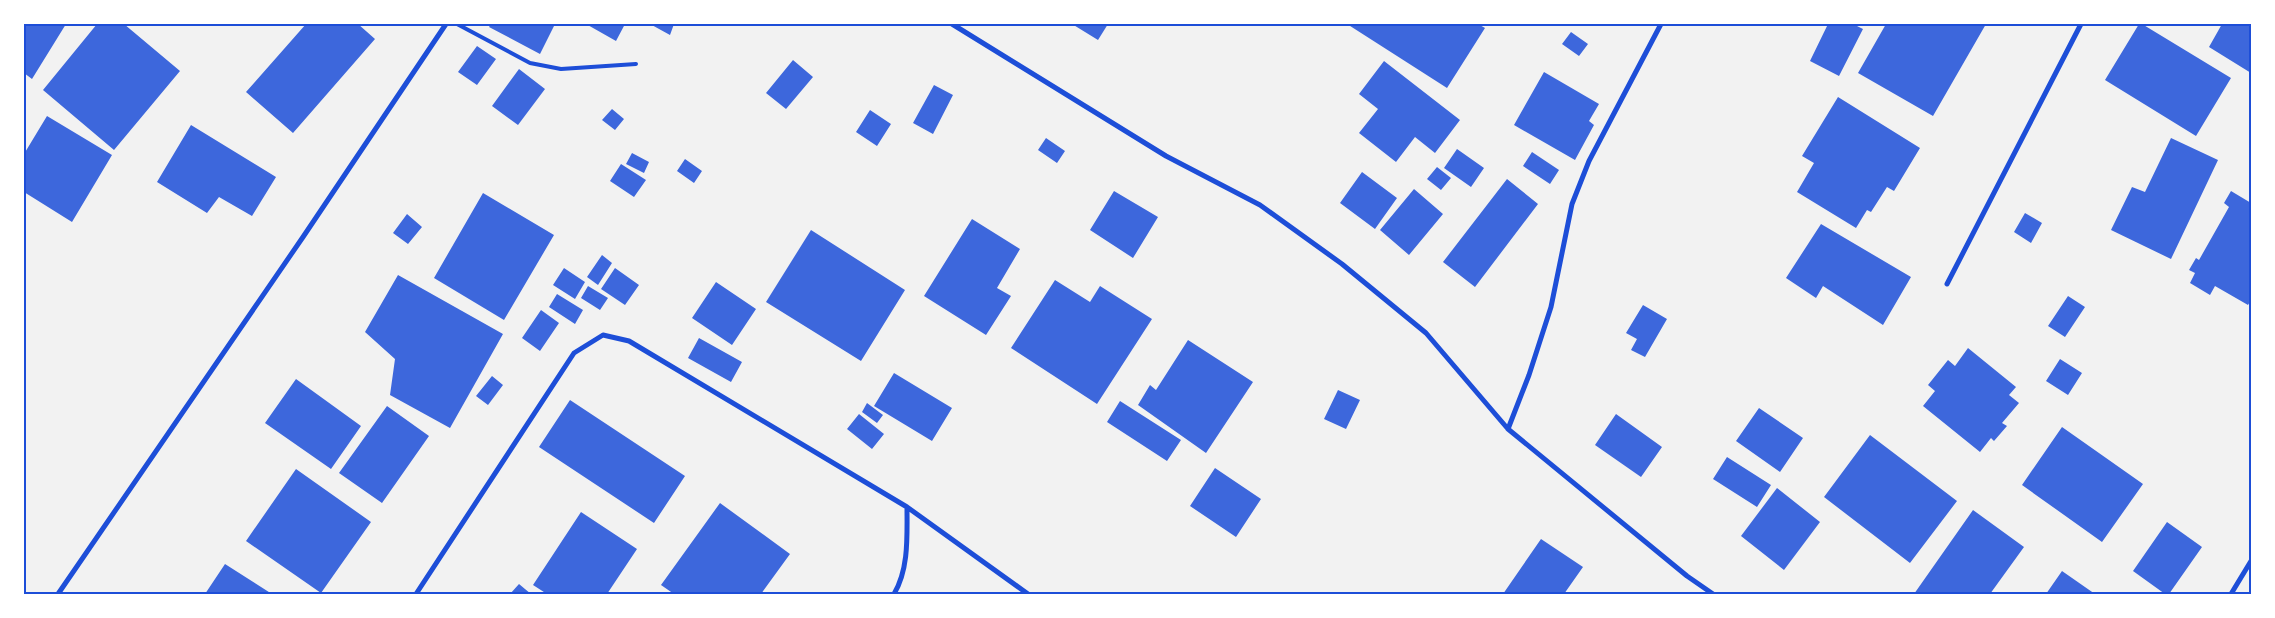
<svg xmlns="http://www.w3.org/2000/svg" width="2275" height="618" font-family="Overpass,sans-serif">
<style>
.building{fill:#3d67dc}
.lines{fill:none;stroke-linecap:round;stroke-linejoin:round}
.service{stroke:#1d4ed8;stroke-width:4}
.minor{stroke:#1d4ed8;stroke-width:5}
.neatline{fill:none;stroke:#1d4ed8;stroke-width:2}
</style>
<rect width="100%" height="100%" fill="#f2f2f2"/>
<path class="building" d="M24,24H66L32,79L24,73Z
M97,24H124L180,71L114,150L43,90Z
M306,24H358L375,39L293,133L246,92Z
M491,24H555L540,54L489,27Z
M586,24H625L616,41Z
M650,24H674L670,35Z
M1072,24H1108L1098,40Z
M1347,24H1478L1485,28L1447,88Z
M1828,24H1853L1863,29L1839,76L1810,61Z
M1886,24H1986L1933,116L1858,73Z
M2139,24H2142L2231,78L2196,136L2105,80Z
M2222,24H2251V73L2209,47Z
M1571,32L1588,44L1579,56L1562,44Z
M477,46L496,59L477,85L458,72Z
M793,60L813,77L786,109L766,93Z
M1384,61L1460,120L1435,153L1415,137L1396,162L1359,133L1378,109L1359,94Z
M519,69L545,89L518,125L492,106Z
M1544,72L1599,104L1589,121L1594,125L1575,160L1514,125Z
M934,85L953,95L933,134L913,123Z
M1838,97L1920,148L1894,191L1887,187L1871,212L1867,210L1856,228L1797,192L1814,163L1802,156Z
M612,109L624,119L615,130L602,120Z
M870,110L891,124L877,146L856,132Z
M47,116L112,155L72,222L24,192V154Z
M191,125L276,177L252,216L219,197L207,213L157,182Z
M1046,138L1065,151L1057,163L1038,150Z
M2171,138L2218,160L2171,259L2111,230L2132,187L2145,192Z
M1457,149L1484,168L1471,187L1444,168Z
M1532,152L1559,170L1550,184L1523,166Z
M632,153L649,162L644,173L626,164Z
M685,159L702,171L694,183L677,171Z
M621,164L646,180L634,197L610,181Z
M1437,167L1451,178L1441,190L1427,179Z
M1362,172L1397,198L1375,229L1340,203Z
M1507,179L1538,204L1475,287L1443,262Z
M1414,189L1443,214L1409,255L1380,230Z
M1114,191L1158,217L1133,258L1090,230Z
M2231,191L2251,203V300L2248,305L2215,286L2210,295L2190,283L2195,273L2189,270L2196,258L2199,260L2229,207L2224,203Z
M483,193L554,235L504,320L434,278Z
M2025,213L2042,223L2031,243L2014,232Z
M407,214L422,227L408,244L393,233Z
M972,219L1020,249L997,288L1011,296L986,335L924,296Z
M1821,224L1911,277L1883,325L1823,286L1816,298L1786,278Z
M811,230L905,290L861,361L766,302Z
M602,255L612,263L598,285L587,277Z
M564,268L585,282L575,299L553,285Z
M615,268L639,285L625,305L601,289Z
M398,275L503,334L450,428L390,395L395,359L365,332Z
M1055,280L1090,302L1100,286L1152,319L1097,404L1011,348Z
M716,282L756,309L732,345L692,318Z
M588,286L608,298L600,310L581,298Z
M557,294L583,310L575,324L549,307Z
M2068,296L2085,307L2065,337L2048,326Z
M1643,305L1667,319L1645,357L1631,350L1637,339L1626,333Z
M541,310L559,323L540,351L522,338Z
M699,338L742,362L731,382L688,358Z
M1188,340L1253,382L1206,453L1138,405L1150,385L1156,390Z
M1968,348L2016,387L2009,395L2019,403L2002,423L2007,426L1994,441L1991,438L1980,452L1923,406L1935,391L1928,385L1948,360L1955,366Z
M2060,359L2082,373L2068,395L2046,381Z
M894,373L952,408L932,441L874,406Z
M492,376L503,385L488,405L476,396Z
M296,379L361,426L331,469L265,423Z
M1338,390L1360,400L1346,429L1324,419Z
M570,400L685,476L654,523L539,447Z
M1120,401L1181,440L1167,461L1107,422Z
M867,403L883,415L877,423L862,412Z
M387,406L429,436L382,503L339,473Z
M1759,408L1803,438L1780,472L1736,441Z
M859,414L884,434L872,449L847,429Z
M1616,414L1662,447L1641,477L1595,445Z
M2062,427L2143,484L2102,542L2022,485Z
M1870,435L1957,501L1910,563L1824,497Z
M1727,457L1771,485L1757,507L1713,479Z
M1215,468L1261,499L1236,537L1190,506Z
M296,469L371,522L321,593L246,541Z
M1777,488L1820,522L1784,570L1741,536Z
M720,503L790,554L761,594H674L661,585Z
M1973,510L2024,547L1990,594H1914Z
M581,512L637,549L607,594H547L533,585Z
M2167,522L2202,547L2169,594H2165L2133,571Z
M1541,539L1583,567L1564,594H1503Z
M225,564L272,594H205Z
M2062,571L2095,594H2046Z
M519,584L531,594H510Z"/>
<g class="lines">
<path class="service" d="M457,24L530,63L561,69L636,64"/>
<path class="minor" d="M952,24L1166,156L1260,205L1342,264L1426,333L1508,429L1687,576L1713,594
M1947,284L2081,24
M1508,429L1529,375L1551,307L1572,204L1589,161L1661,24
M58,594L303,237L446,24
M416,594L574,353L603,335L629,341L907,507L1028,594
M894,594C909,569 907,536 907,507
M2231,594L2251,561"/>
</g>
<rect width="2275" height="618" fill="none" stroke="#ffffff" stroke-width="50"/>
<rect x="25" y="25" width="2225" height="568" class="neatline"/>
</svg>
